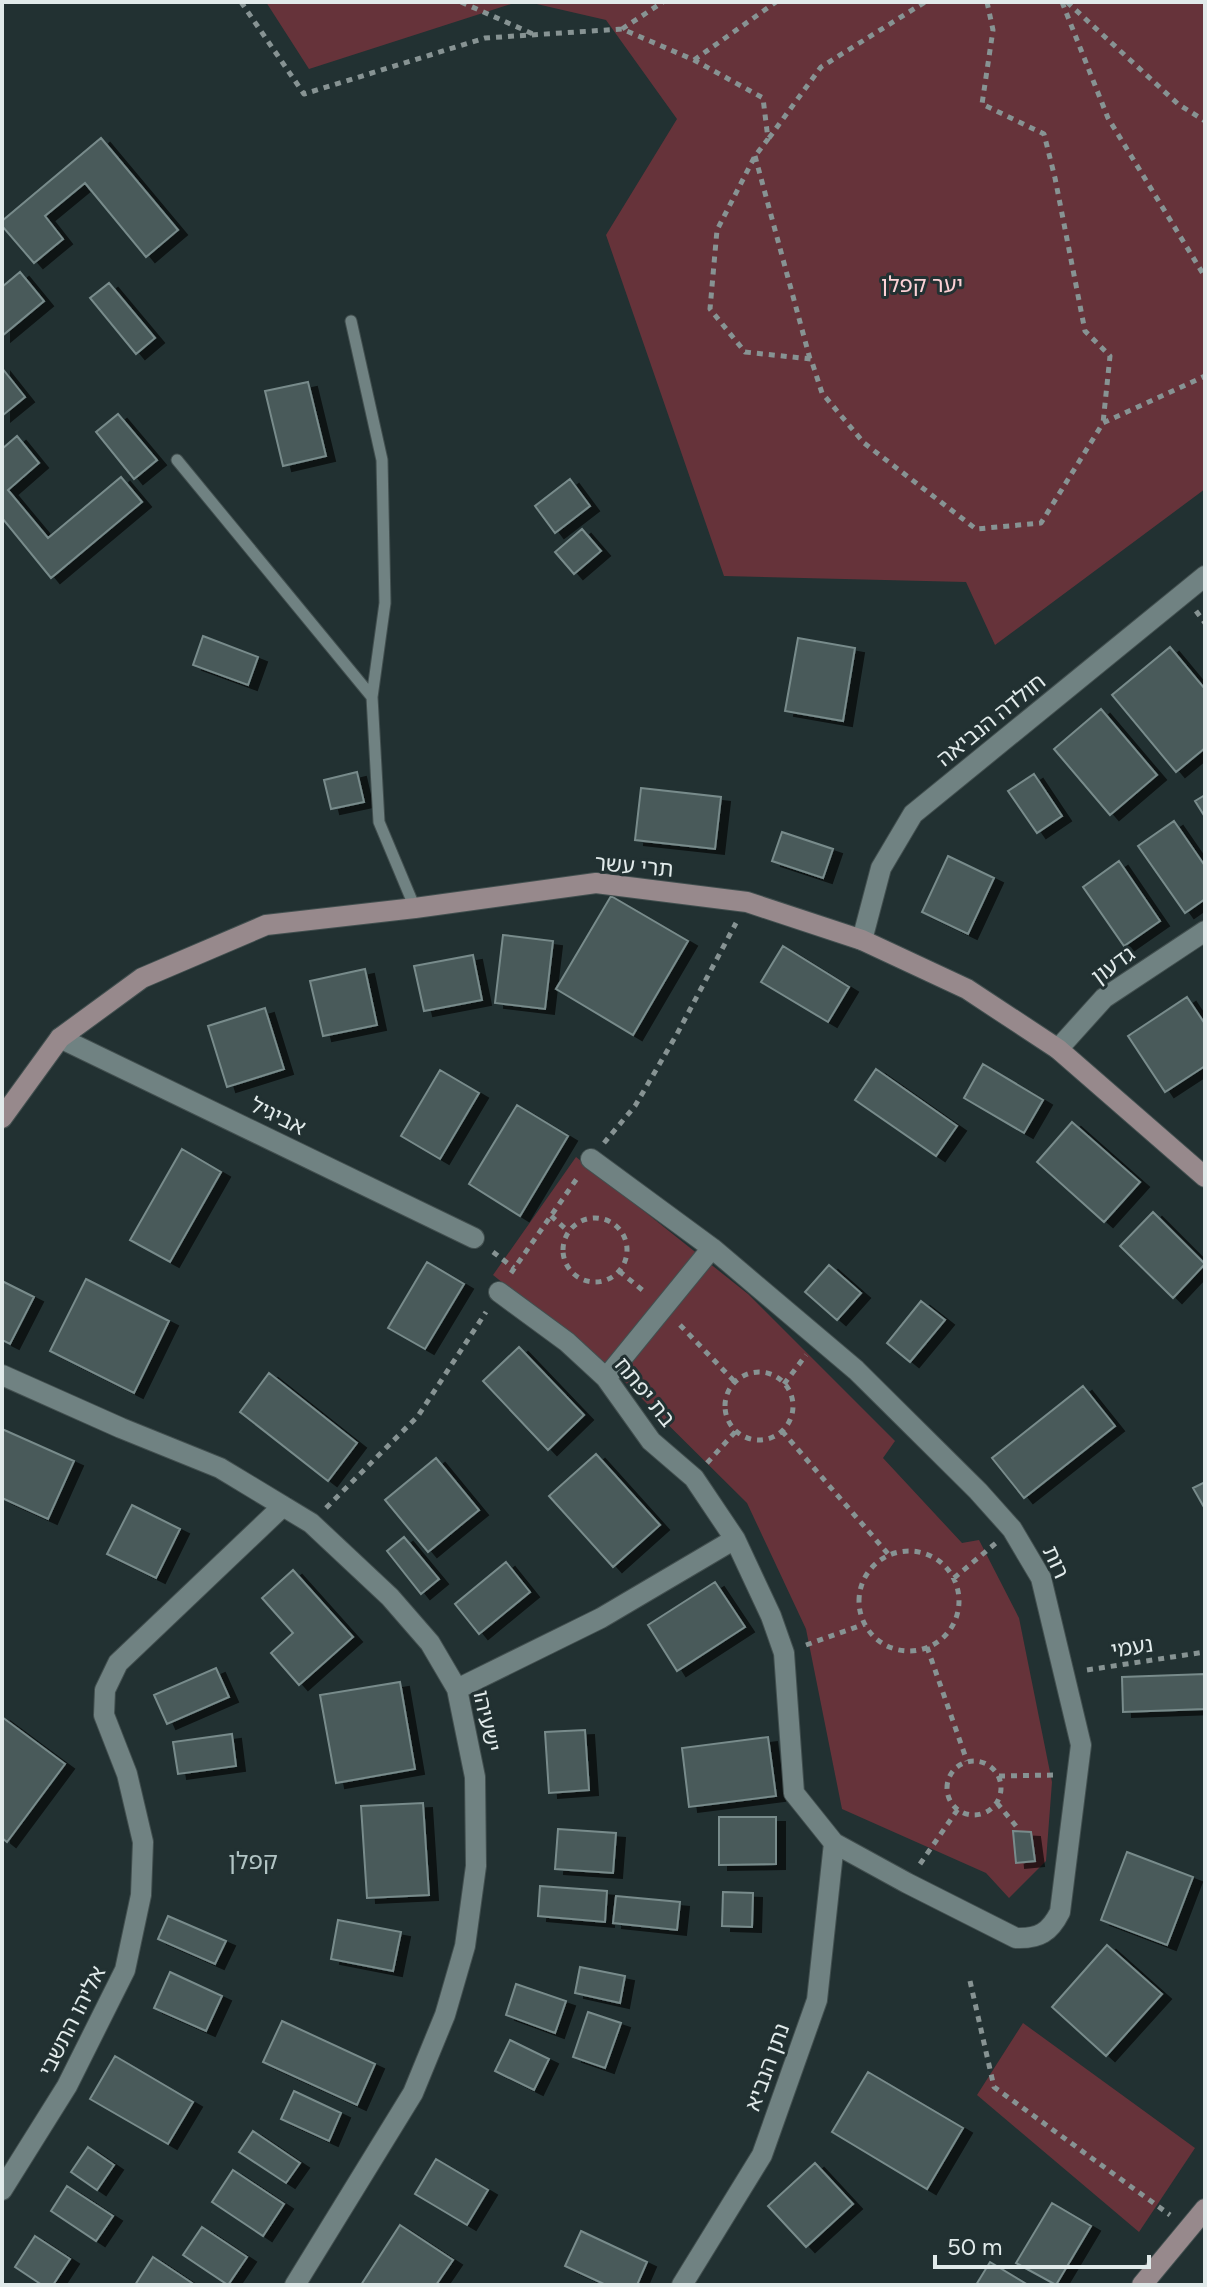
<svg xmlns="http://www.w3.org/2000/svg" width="1207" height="2287" font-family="Figtree,'Noto Sans Hebrew',sans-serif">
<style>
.green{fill:#66333a}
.building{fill:#495a5a;stroke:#788b8b;stroke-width:2;filter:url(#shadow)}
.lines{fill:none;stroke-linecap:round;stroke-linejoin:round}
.lane-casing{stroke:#424f4f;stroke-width:13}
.street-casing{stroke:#424f4f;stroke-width:22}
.secondary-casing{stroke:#424f4f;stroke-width:22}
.path{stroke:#879393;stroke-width:5;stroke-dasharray:6 6;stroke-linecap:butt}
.lane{stroke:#708282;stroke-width:11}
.street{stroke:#708282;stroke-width:20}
.secondary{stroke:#97898c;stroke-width:20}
.labels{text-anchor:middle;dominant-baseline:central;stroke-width:6;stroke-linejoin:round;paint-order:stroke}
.park-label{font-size:22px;fill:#fcd1d5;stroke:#223132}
.street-label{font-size:22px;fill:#e1eaea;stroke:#223132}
.neighbourhood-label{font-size:24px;fill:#b1c4c4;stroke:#223132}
</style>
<defs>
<filter id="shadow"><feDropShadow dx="9" dy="5" stdDeviation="0" flood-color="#0009"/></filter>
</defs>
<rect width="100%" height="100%" fill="#223132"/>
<path class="green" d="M266,2H517L309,69Z
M528,2H1205V489L995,645L966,582L724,576L606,235L677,119L606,20Z
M576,1157L748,1294L895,1441L883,1458L962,1543L979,1540L1019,1618L1052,1782L1046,1861L1009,1898L986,1873L842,1809L806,1629L747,1503L622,1379L493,1275Z
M1023,2023L1195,2148L1139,2232L977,2095Z"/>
<path class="building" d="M101,138L178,230L146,257L85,183L45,216L63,239L34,263L2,226V221Z
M20,272L44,301L2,336V287Z
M109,283L155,338L136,354L90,298Z
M2,368L25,397L2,416Z
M308,382L326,456L283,466L265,391Z
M118,414L157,460L134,479L96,432Z
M17,436L39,463L8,490L48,538L121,477L142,502L51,578L2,518V449Z
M570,479L590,506L555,533L535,506Z
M582,529L601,551L574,574L555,552Z
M203,636L258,657L248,685L193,665Z
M798,638L855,648L843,721L785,711Z
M1170,647L1205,689V748L1176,772L1112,695Z
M1101,709L1157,775L1110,815L1054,749Z
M357,772L364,802L331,809L324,780Z
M1034,774L1062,816L1037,833L1008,791Z
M641,788L721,797L715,849L635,840Z
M1205,795V817L1195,801Z
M1174,821L1205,866V899L1185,913L1138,846Z
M782,832L833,849L823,878L772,861Z
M948,856L994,878L968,934L922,912Z
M1119,861L1160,921L1124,946L1083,887Z
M611,896L688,941L633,1035L556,989Z
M503,935L553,941L545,1009L495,1003Z
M783,946L849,987L828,1022L761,982Z
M473,955L482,1000L424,1011L414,966Z
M365,969L377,1025L323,1036L310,981Z
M1187,997L1205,1024V1066L1165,1092L1128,1036Z
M265,1008L284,1069L227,1087L208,1026Z
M983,1064L1043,1100L1024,1133L964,1098Z
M876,1069L957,1126L936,1156L855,1100Z
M440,1070L479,1093L440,1159L401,1136Z
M517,1105L568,1136L520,1216L469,1184Z
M1072,1122L1140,1182L1104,1222L1037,1162Z
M182,1149L221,1172L170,1262L130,1240Z
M1153,1212L1205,1264L1173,1298L1120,1246Z
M427,1262L464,1284L425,1349L388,1328Z
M829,1265L861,1293L837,1320L805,1292Z
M86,1279L169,1321L134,1393L50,1351Z
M2,1281L34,1297L10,1344L2,1340Z
M921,1301L945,1320L910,1362L887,1343Z
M519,1347L584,1415L548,1450L483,1381Z
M269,1373L357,1443L328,1481L240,1412Z
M1083,1386L1115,1426L1024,1498L992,1458Z
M2,1429L74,1461L48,1519L2,1498Z
M596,1454L660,1525L613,1567L549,1496Z
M436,1458L479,1510L428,1552L385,1500Z
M1205,1482V1509L1193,1488Z
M132,1505L180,1529L156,1578L107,1554Z
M404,1537L439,1579L421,1594L387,1551Z
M506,1562L530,1592L479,1634L455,1604Z
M293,1570L353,1637L299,1685L271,1653L293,1633L262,1598Z
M715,1582L745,1627L677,1671L648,1625Z
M216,1668L229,1697L167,1724L154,1695Z
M1205,1674V1709L1123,1712L1122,1677Z
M400,1682L415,1769L336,1783L320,1695Z
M2,1717L65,1764L7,1842L2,1838Z
M585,1730L589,1790L549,1793L545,1732Z
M232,1734L236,1766L178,1774L173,1742Z
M768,1737L776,1796L689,1807L682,1748Z
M423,1803L429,1895L367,1898L361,1806Z
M719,1817H776V1864L719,1865Z
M558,1829L616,1833L613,1873L555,1869Z
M1013,1831L1031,1832L1035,1861L1016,1863Z
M1127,1852L1193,1877L1167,1945L1101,1920Z
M540,1886L607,1891L605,1922L538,1916Z
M723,1892L753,1893L752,1927L722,1926Z
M616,1896L680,1902L677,1930L613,1923Z
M168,1916L226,1941L215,1964L158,1939Z
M338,1920L401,1932L393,1971L331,1959Z
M1107,1945L1162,1994L1106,2056L1052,2007Z
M580,1967L625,1976L620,2003L575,1993Z
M170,1972L222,1996L206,2031L154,2008Z
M516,1984L566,2001L555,2033L506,2015Z
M588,2012L621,2023L605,2068L573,2057Z
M282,2021L375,2064L357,2105L263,2062Z
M510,2040L549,2059L534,2090L495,2071Z
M115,2056L193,2102L168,2144L90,2099Z
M868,2072L963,2128L927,2189L832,2132Z
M294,2091L341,2113L329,2141L281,2119Z
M253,2131L300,2163L286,2183L239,2152Z
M88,2147L114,2165L97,2190L71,2172Z
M436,2159L488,2190L467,2225L415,2194Z
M815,2163L853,2204L806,2247L768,2206Z
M233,2170L284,2204L263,2236L212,2202Z
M67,2186L113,2216L96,2241L51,2211Z
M1052,2203L1091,2226L1056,2285L1016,2263Z
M400,2225L453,2260L436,2285H361Z
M202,2227L247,2257L228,2285L183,2255Z
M581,2231L647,2262L637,2285H606L565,2266Z
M35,2236L70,2259L53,2285H42L15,2267Z
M153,2257L192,2283L191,2285H135Z
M990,2262L1028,2285H976Z"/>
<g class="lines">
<defs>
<path id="lane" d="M351,321L382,460L385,603L372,697L379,822L415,908
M177,460L372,697"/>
<path id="street" d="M862,940L881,868L913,814L1205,576
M60,1038L474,1238
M1058,1049L1104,998L1205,931
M499,1292L567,1342L606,1378L651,1441L694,1478L735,1539L771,1616L784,1653L794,1793L834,1843L907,1883L1016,1938C1039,1939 1050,1932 1060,1912L1081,1745L1041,1578L1012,1529L978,1491L856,1370L712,1248L591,1159
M2,1375L121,1428L220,1468L311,1523L390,1597L430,1643L457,1689L475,1777L476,1866L465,1946L445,2015L413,2093L295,2285
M606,1378L712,1248
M457,1689L601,1618L735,1539
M2,2190L67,2086L125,1970L141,1895L143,1842L127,1774L104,1715L105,1690L118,1663L283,1506
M682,2285L762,2155L817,2000L834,1843"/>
<path id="secondary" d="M2,1118L60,1038L142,978L266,925L415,908L596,883L747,902L862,940L967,989L1058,1049L1205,1177
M1142,2285L1205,2209"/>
</defs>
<use href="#lane" class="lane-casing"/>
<use href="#street" class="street-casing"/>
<use href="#secondary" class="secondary-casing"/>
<path class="path" d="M241,2L304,94L485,38L622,29L694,60L763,98L768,139L755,156L717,230L710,309L745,352L811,359L822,393L864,443L976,529L1041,523L1103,423L1205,376
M461,2L533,34
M987,2L993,30L982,104L1044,134L1055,178L1085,331L1110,356L1103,423
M1062,2L1108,118L1205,277
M1067,2L1178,104L1205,121
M622,29L663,2
M694,60L776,2
M769,138L821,67L925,2
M755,156L810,359
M1196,611L1205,623
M604,1143L635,1106L677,1034L736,923
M551,1216L569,1232
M563 1250a32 32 0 1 1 64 0a32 32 0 1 1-64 0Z
M493,1252L514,1268
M619,1271L646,1293
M511,1273L578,1177
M680,1325L735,1382
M725 1406a34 34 0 1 1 68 0a34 34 0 1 1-68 0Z
M784,1384L806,1355
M782,1431L889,1555
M707,1463L736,1431
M326,1508L418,1416L486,1312
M859 1601a50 50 0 1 1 100 0a50 50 0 1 1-100 0Z
M954,1578L996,1543
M806,1645L865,1624
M927,1647L967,1761
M1087,1670L1205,1652
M947 1788a27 27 0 1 1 54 0a27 27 0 1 1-54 0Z
M999,1776L1054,1775
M997,1803L1016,1826
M920,1864L958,1809
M970,1981L994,2087L1170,2215"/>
<use href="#lane" class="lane"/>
<use href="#street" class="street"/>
<use href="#secondary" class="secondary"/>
</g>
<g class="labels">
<g class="park-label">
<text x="922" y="284">יער קפלן</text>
</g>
<g class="street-label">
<text transform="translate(991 720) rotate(-39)">חולדה הנביאה</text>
<text transform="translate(634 866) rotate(5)">תרי עשר</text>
<text transform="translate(1113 965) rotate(-36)">גדעון</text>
<text transform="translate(278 1116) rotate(26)">אביגיל</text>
<text transform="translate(645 1392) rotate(51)">בת יפתח</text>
<text transform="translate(1056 1562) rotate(65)">רות</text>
<text transform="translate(1132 1647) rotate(-9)">נעמי</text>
<text transform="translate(487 1721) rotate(78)">ישעיהו</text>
<text transform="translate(72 2021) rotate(-63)">אליהו התשבי</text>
<text transform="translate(767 2067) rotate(-70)">נתן הנביא</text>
</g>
<g class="neighbourhood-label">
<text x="253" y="1860">קפלן</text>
</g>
</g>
<rect width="1207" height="2287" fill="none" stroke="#e1eaea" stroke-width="8"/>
<path d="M935 2255v12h214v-12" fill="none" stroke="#e1eaea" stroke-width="4"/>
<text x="947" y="2255" font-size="24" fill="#e1eaea" stroke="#223132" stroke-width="6" paint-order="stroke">50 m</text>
</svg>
